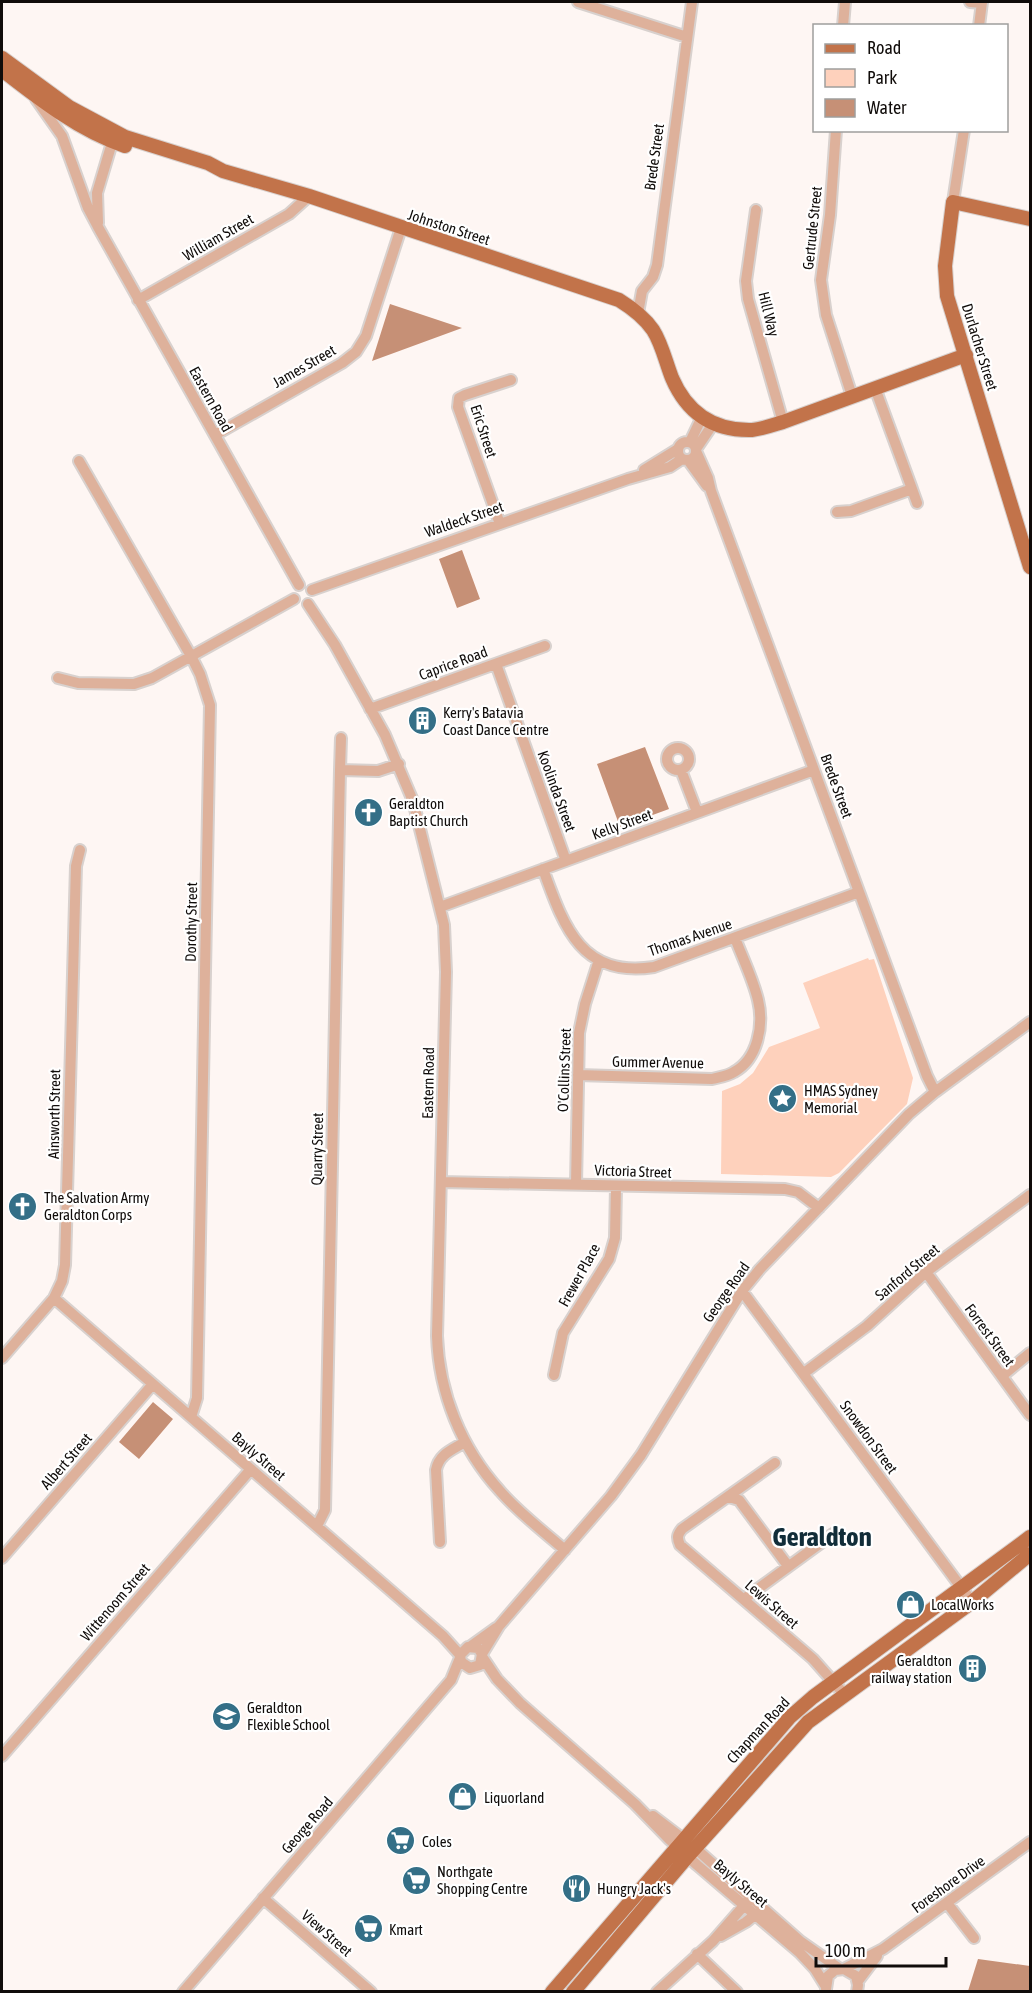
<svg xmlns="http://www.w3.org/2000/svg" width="1032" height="1993" font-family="'Asap Condensed',sans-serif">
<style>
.green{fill:#fed1bc}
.water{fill:#c69076}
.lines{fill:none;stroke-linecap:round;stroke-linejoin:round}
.minor-casing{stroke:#d8d1ce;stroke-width:14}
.major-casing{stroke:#d8d1ce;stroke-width:16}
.minor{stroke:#deb19b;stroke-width:10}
.major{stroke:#c2734a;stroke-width:14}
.labels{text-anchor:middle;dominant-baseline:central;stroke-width:4.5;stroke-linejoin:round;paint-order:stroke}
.street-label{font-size:15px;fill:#100c0a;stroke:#fff}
.poi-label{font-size:15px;fill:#100c0a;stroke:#fff;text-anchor:start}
.town-label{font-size:27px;font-weight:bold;fill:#112d39;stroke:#fff}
</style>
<rect width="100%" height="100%" fill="#fef6f3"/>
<path class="green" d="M868,958L869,960L874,959L913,1078L907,1104L839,1173L831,1177L721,1174L722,1091L740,1084L753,1073L769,1047L820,1028L803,983Z"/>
<path class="water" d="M390,304L462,328L372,361Z
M462,550L480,599L457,608L439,559Z
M645,747L669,809L620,827L597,764Z
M153,1402L173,1419L139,1459L119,1442Z
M978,1959L1030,1966V1991H968Z"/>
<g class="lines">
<defs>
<path id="minor" d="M578,2L687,37
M970,2L982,3
M843,26L845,2
M979,26L982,2
M36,99L62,136L88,208L98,227L299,585
M836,130L830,215L821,280L826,315L852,396
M953,202L964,130
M756,210L746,281L748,299L783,422
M98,223L97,193L114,136
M138,300L289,214L309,196
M638,313L642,291L653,277L657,265L692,2
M215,435L342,363L356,352L366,336L401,228
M690,442L702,417
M678 451a9 9 0 1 1 18 0a9 9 0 1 1-18 0Z
M696,449L713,424
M696,451L708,478L711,491L927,1076L935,1092
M688,460L707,486
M79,461L191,656L200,674L210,705L197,1398L191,1417
M644,470L678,449
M912,489L917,503
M837,512L851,511L912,489L875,388
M500,524L458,407L459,398L465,395L511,380
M312,590L628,479L670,467L682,459
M308,604L335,645L385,735L413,801L444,925L446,972L437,1336C439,1393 461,1448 500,1491C519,1513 543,1531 565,1550
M496,664L566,861
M58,678L78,683L134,684L152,678L294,599
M370,709L545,646
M667 759a11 11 0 1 1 22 0a11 11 0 1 1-22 0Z
M340,770L341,738
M681,770L697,812
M543,869C564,927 581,978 654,967L859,892
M440,907L814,770
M578,1075L712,1079C720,1077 728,1076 734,1072C758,1059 764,1025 758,1000C753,979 743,959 735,938
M441,1182L785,1189L798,1192L819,1208
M576,1184L579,1033L585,1004L599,960
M926,1272L1030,1415
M742,1291L972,1602
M54,1298L443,1636L460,1655
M2,1358L54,1298L62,1281L65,1265L76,866L80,850
M804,1373L867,1326L926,1272L1030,1195
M554,1375L563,1333L609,1259L615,1238L616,1186
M1002,1376L1030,1353
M775,1463L682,1529C677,1535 677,1538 680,1545L813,1659L844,1694
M729,1497L739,1500L788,1566
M317,1526L325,1510L340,770L378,771L399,764
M440,1542L436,1470C439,1454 452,1450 465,1442
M2,1558L153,1384
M744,1599L833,1534
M471,1646L496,1628
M482,1654L478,1648L468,1647L460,1655L461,1662L470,1668L480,1665L482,1654L499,1626L611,1496L641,1455L742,1291L760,1269L909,1114L935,1092L1030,1022
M483,1658L497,1679L520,1703L635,1804L669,1839L697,1865L800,1953L815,1969L825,1985
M2,1756L251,1469
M653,1816L695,1848L800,1941L840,1969
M263,1898L371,1992
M947,1903L974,1938
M721,1936L746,1922L761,1910
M697,1954L737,1992
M844,1969L883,1949L1030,1842
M858,1981L877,1956
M826,1989L828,1976L835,1970L844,1969L856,1976L858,1985L857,1992
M183,1992L451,1680L460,1658
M657,1992L713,1941L748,1901"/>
<path id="major" d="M2,58L69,107L125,137L208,163L223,171L309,196L619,300C632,308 644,317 653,330C662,344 666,363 672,378C687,413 713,431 752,430C762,429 773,425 783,422L966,355
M2,70C39,99 80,131 125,146
M1030,219L953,202L945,266L947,296L1030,567
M552,1992L790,1717L813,1697L1030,1537
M573,1992L688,1856L808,1722L972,1602L1030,1554"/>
</defs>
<use href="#minor" class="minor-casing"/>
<use href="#major" class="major-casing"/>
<use href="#minor" class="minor"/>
<use href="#major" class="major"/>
</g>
<defs>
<symbol id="building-disc" viewBox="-11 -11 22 22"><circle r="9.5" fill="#346f87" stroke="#fff"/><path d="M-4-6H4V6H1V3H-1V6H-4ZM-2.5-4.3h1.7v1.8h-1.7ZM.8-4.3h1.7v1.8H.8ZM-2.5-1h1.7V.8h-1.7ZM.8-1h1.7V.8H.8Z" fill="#fff"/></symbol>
<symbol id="church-disc" viewBox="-11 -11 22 22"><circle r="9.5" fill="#346f87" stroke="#fff"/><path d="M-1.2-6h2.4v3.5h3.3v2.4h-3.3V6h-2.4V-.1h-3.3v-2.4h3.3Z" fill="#fff"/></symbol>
<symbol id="sight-disc" viewBox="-11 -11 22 22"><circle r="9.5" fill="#346f87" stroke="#fff"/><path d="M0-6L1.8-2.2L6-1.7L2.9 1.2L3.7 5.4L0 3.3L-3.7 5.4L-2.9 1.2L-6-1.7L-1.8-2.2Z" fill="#fff"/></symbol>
<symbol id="shop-disc" viewBox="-11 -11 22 22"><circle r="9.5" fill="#346f87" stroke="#fff"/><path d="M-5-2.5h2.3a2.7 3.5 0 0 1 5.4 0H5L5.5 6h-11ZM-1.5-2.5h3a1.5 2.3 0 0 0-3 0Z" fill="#fff"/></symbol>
<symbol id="school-disc" viewBox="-11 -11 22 22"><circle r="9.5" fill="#346f87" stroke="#fff"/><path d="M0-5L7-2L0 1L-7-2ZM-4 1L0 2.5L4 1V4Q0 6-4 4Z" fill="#fff"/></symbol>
<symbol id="supermarket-disc" viewBox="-11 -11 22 22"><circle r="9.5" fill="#346f87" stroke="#fff"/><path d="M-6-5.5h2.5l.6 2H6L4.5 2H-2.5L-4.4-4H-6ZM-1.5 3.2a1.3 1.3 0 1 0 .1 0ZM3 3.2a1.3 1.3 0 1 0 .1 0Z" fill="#fff"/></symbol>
<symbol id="restaurant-disc" viewBox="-11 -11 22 22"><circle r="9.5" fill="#346f87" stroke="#fff"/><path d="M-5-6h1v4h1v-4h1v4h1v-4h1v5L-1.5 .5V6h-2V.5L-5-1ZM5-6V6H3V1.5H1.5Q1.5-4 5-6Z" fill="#fff"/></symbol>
</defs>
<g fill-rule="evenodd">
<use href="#building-disc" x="406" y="704" width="33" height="33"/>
<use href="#church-disc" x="352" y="796" width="33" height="33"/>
<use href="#sight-disc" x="766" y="1082" width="33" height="33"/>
<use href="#church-disc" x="6" y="1190" width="33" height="33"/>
<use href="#shop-disc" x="894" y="1588" width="33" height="33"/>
<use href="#building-disc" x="956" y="1652" width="33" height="33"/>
<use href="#school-disc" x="210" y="1700" width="33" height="33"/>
<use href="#shop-disc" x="446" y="1780" width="33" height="33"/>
<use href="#supermarket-disc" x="384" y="1824" width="33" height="33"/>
<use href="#supermarket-disc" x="400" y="1864" width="33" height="33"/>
<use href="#restaurant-disc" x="560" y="1872" width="33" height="33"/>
<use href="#supermarket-disc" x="352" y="1912" width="33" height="33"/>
</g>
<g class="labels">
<g class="street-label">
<text transform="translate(654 157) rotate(-82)">Brede Street</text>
<text transform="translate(449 227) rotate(18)">Johnston Street</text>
<text transform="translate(812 228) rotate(-84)">Gertrude Street</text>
<text transform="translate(218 237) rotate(-30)">William Street</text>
<text transform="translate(769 314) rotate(76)">Hill Way</text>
<text transform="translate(980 347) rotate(73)">Durlacher Street</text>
<text transform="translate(304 366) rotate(-30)">James Street</text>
<text transform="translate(211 399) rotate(61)">Eastern Road</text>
<text transform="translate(484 431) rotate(72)">Eric Street</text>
<text transform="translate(464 519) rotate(-19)">Waldeck Street</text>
<text transform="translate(453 663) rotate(-20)">Caprice Road</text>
<text transform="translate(837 786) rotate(70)">Brede Street</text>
<text transform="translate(557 791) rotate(70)">Koolinda Street</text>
<text transform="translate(622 824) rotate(-20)">Kelly Street</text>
<text transform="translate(191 922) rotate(-89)">Dorothy Street</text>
<text transform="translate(690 937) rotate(-19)">Thomas Avenue</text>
<text transform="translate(658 1062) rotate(1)">Gummer Avenue</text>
<text transform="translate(564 1070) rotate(-88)">O'Collins Street</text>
<text transform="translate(428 1083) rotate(-89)">Eastern Road</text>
<text transform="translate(54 1114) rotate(-89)">Ainsworth Street</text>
<text transform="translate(317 1149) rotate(-89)">Quarry Street</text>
<text transform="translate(633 1171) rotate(2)">Victoria Street</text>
<text transform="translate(907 1272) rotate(-40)">Sanford Street</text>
<text transform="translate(579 1275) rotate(-61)">Frewer Place</text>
<text transform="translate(726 1292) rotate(-55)">George Road</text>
<text transform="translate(990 1335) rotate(54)">Forrest Street</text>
<text transform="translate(869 1437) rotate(54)">Snowdon Street</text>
<text transform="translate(259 1456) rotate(41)">Bayly Street</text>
<text transform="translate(66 1461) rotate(-49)">Albert Street</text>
<text transform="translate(115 1602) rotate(-49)">Wittenoom Street</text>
<text transform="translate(772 1604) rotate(41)">Lewis Street</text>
<text transform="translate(758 1730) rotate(-47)">Chapman Road</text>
<text transform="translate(307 1825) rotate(-49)">George Road</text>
<text transform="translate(741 1883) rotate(40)">Bayly Street</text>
<text transform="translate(948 1884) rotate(-36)">Foreshore Drive</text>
<text transform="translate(327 1933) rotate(41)">View Street</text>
</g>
<g class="poi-label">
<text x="443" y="712">Kerry's Batavia<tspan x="443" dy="17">Coast Dance Centre</tspan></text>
<text x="389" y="803">Geraldton<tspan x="389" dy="17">Baptist Church</tspan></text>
<text x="804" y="1090">HMAS Sydney<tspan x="804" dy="17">Memorial</tspan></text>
<text x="44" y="1197">The Salvation Army<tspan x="44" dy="17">Geraldton Corps</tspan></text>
<text x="931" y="1604">LocalWorks</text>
<text x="952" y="1660" text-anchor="end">Geraldton<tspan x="952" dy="17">railway station</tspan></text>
<text x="247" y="1707">Geraldton<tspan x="247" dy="17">Flexible School</tspan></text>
<text x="484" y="1797">Liquorland</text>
<text x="422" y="1841">Coles</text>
<text x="437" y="1871">Northgate<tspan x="437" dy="17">Shopping Centre</tspan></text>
<text x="597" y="1888">Hungry Jack's</text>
<text x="389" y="1929">Kmart</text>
</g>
<g class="town-label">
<text x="822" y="1536">Geraldton</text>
</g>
</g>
<rect width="1032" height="1993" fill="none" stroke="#100c0a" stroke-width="6"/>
<rect x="813" y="24" width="195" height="108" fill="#ffffff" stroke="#9f9e9d" stroke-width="1.5"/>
<rect x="825" y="44" width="30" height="9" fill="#c2734a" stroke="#9f9e9d" stroke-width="1.5"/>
<text x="867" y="54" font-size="18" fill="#100c0a">Road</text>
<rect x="825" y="69" width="30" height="18" fill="#fed1bc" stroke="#9f9e9d" stroke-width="1.5"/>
<text x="867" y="84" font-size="18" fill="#100c0a">Park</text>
<rect x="825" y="99" width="30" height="18" fill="#c69076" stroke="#9f9e9d" stroke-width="1.5"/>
<text x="867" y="114" font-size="18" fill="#100c0a">Water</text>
<path d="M816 1957v9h130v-9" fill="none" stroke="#100c0a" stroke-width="3"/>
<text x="825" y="1957" font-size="18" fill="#100c0a" stroke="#ffffff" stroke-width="4.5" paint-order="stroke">100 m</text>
</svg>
